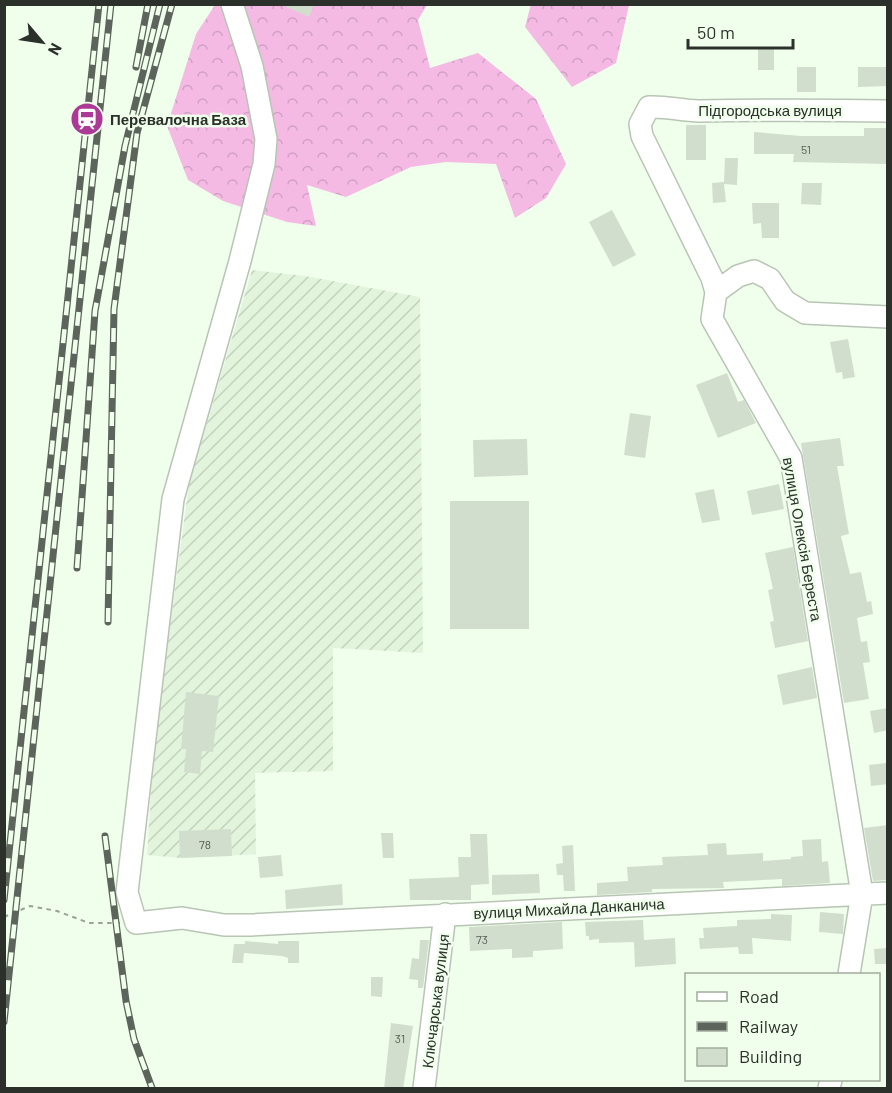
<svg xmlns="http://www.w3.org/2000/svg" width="892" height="1093" font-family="Barlow,sans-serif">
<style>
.industrial{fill:url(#industrial-furrows)}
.forest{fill:url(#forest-crowns)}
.building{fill:#d1decd}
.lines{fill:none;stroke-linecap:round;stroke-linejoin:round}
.minor-casing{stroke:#b8c5b4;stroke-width:24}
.path{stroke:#99a396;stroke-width:2;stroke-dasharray:4.5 4.5;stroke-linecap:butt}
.minor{stroke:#fff;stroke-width:21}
.rail-casing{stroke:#5d645b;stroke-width:7}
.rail{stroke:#f0feec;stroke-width:4.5;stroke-dasharray:14;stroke-linecap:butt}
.labels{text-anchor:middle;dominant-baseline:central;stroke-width:5;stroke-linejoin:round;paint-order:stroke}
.number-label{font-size:12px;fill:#545c53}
.street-label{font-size:15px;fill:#2b302a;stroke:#f0feec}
.poi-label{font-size:15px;font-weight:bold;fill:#2b302a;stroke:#f0feec;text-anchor:start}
</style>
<defs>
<pattern id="industrial-furrows" width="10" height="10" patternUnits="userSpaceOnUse" patternTransform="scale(1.5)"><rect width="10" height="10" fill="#e2f5dc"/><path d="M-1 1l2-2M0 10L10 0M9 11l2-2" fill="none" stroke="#c2d2bd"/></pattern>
<pattern id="forest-crowns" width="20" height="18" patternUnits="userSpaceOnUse" patternTransform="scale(1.5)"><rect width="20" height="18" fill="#f4bae4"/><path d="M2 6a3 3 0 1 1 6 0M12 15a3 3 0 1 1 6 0" fill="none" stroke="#d1a0c4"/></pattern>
</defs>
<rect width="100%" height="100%" fill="#f0feec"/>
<path class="industrial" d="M252,270L305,276L420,297L423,653L333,648V771L255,773L256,854L180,858L147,855L154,746L189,484Z"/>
<path class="forest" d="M531,4L629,5L616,63L572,87L525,27Z
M215,5H427L418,20L430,68L478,53L536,99L566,164L546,198L515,218L496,164L446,162L411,167L346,197L307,185L316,226L287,222L223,201L188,180L167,126L196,34Z"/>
<path class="building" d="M280,4H314L309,17Z
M758,49H774V70H758Z
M797,67H816V92H797Z
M858,67H888V86L858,87Z
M686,125H706V160H686Z
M864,128H888V164L793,162L794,154H754V132L801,136H864Z
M725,158H738L737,185L724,184L726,202L713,203L712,183L724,182Z
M802,183H822L821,205L801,204Z
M752,203H779V238H762L761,223L753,224Z
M612,210L636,255L613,267L589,222Z
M848,339L855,377L843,379L842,372L836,373L830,342Z
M727,373L738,402L744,400L756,423L718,438L696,385Z
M630,413L651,416L645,458L624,455Z
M840,438L844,466H837L849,534L841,536L850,574L861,572L867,602L871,601L873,614L857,618L861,642L867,641L870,662L863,663L869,699L844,703L801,443Z
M527,439L528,475L474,477L473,440Z
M779,484L784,509L752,515L747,491Z
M714,489L720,520L702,523L695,493Z
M450,501H529V629H450Z
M793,547L808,641L775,648L770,622L774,621L768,590L773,589L765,553Z
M812,667L817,698L783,705L777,675Z
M186,692L219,696L213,752L202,751L200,774L184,772L186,749H181Z
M888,708V730L874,733L870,711Z
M886,763L888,784L871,786L869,765Z
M888,825V880L873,881L864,828Z
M231,829L232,856L180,858L179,831Z
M381,833H393L394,858H383Z
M470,834H487L489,884L471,885V900H410L409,879L459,877L458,857H471Z
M821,839L822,862L828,861L830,883L782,886V879L723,882L724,888L652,889V892L597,895V883L628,881L627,867L663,865L662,857L708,855L707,844L726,843L727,855L763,853V861L791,859V857L803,856L802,840Z
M573,845L575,891H564L563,875H557L556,864L563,863L562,846Z
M281,855L283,876L260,878L258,857Z
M539,874L540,893L492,895V875Z
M342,884L343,905L286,909L285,890Z
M820,912L844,914L843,934L819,932Z
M771,914L792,915L791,941L752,938L753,954H739L738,947L700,949L699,938H704L703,928L737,926V920L771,919Z
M643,920L644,940L675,938L676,964L635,967L634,942L599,943V939L589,940V936H586L585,922Z
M562,922L563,949L533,951V957L512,958V949L470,951L469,927Z
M420,940H429L423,988H418V980L409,979L412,958L419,959Z
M245,941L278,944V941H299V963H288V958L282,956L244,953L243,963H232L234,944H245L244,950Z
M887,948V964H875L874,949Z
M371,977H383L382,997L371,996Z
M391,1023L413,1026L403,1089H384Z"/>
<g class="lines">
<defs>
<path id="minor" d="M232,4L252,66L266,139L264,164L240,261L173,499L127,892L136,923L182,918L224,925H250L888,893
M716,292L738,276L754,271L770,279L785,301L805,313L888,317
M849,974L862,894L791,458L712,319L716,292L712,278L642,136L640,124L649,107C667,106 682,111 699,111C762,110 825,110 888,111
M424,1088L445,914
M829,1088L831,1080"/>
</defs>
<use href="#minor" class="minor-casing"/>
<path class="path" d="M4,917L30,906L57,911L89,923H120"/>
<use href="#minor" class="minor"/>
<defs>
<path id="rail" d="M136,67L148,4
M77,568L95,311L125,146L160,4
M108,622L114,309L137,133L172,4
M105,836L126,1001L134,1039L152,1088
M4,900L99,4
M4,1022L111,4"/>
</defs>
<use href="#rail" class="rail-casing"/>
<use href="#rail" class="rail"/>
</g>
<defs>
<symbol id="station-disc" viewBox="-11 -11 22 22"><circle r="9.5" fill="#ab3995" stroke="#f0feec"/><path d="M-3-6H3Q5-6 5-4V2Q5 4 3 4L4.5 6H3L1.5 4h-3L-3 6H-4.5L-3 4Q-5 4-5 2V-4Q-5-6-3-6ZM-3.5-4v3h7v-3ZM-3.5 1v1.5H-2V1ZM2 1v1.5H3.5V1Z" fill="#fff"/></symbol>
</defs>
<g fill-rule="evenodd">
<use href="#station-disc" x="68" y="100" width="38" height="38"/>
</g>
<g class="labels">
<g class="number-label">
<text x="806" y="149">51</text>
<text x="205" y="844">78</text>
<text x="482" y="939">73</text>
<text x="400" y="1038">31</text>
</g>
<g class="street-label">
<text x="770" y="110">Підгородська вулиця</text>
<text transform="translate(803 539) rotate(80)">вулиця Олексія Береста</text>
<text transform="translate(569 908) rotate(-3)">вулиця Михайла Данканича</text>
<text transform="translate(435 1001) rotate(-83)">Ключарська вулиця</text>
</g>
<g class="poi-label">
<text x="110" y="119">Перевалочна База</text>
</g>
</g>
<rect width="892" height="1093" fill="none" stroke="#2b302a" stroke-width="12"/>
<rect x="685" y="973" width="195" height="108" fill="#f0feec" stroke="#a1ac9e" stroke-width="1.5"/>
<rect x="697" y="992" width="30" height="9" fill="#ffffff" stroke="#a1ac9e" stroke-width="1.5"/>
<text x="739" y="1003" font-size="18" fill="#2b302a">Road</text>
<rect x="697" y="1022" width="30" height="9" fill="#5d645b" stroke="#a1ac9e" stroke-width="1.5"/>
<text x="739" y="1033" font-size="18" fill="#2b302a">Railway</text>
<rect x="697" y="1048" width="30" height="18" fill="#d1decd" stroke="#a1ac9e" stroke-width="1.5"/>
<text x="739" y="1063" font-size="18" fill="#2b302a">Building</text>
<g transform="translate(42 42) rotate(119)" stroke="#f0feec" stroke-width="4.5" paint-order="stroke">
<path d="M0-4.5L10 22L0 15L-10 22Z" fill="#2b302a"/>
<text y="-9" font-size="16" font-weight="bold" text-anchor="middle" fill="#2b302a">N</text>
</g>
<path d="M688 39v9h105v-9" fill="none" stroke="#2b302a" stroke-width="3"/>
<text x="697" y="39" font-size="18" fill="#2b302a" stroke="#f0feec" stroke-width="4.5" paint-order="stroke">50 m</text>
</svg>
